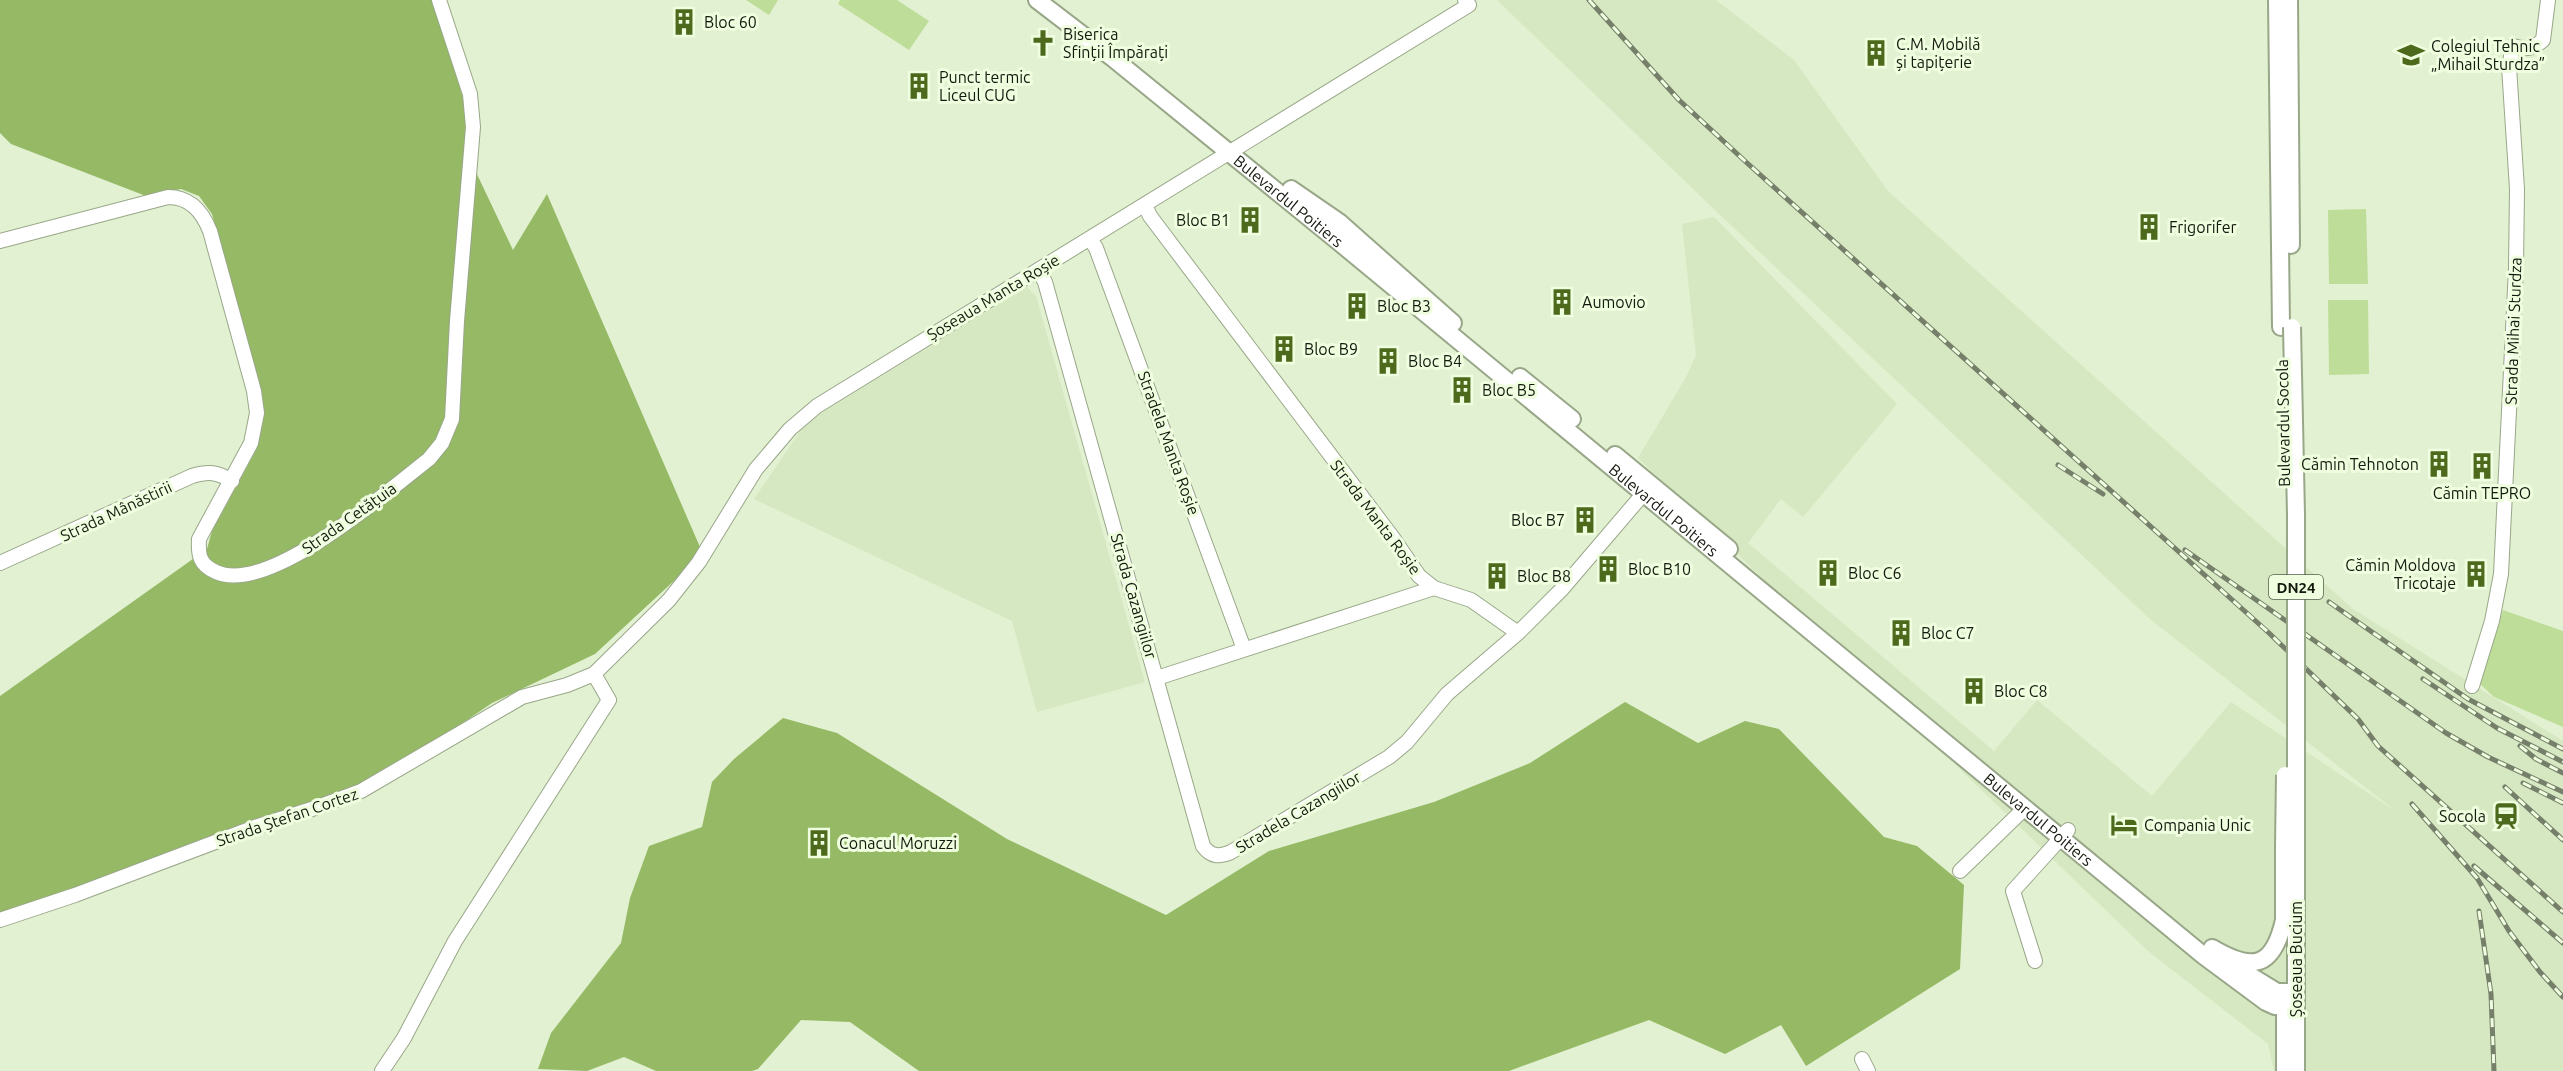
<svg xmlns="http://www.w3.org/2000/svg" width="2563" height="1071" font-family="Ubuntu,sans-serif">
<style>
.built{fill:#d6e8c1}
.green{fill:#bedd98}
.forest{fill:#95b965}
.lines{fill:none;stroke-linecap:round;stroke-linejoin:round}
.minor-casing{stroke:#99a789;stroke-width:16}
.major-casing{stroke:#99a789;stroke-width:20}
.minor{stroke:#fff;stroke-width:14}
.major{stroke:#fff;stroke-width:16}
.rail-casing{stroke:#757f6a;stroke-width:5}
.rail{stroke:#effede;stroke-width:3;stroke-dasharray:9;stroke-linecap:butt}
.major-bridge-casing{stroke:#99a789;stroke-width:20;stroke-linecap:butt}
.major-bridge{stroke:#fff;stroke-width:16}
.labels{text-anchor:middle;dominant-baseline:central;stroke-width:6;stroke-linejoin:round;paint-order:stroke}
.shield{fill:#effede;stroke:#565e4c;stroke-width:1.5}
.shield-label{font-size:15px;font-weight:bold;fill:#14190e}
.poi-label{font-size:16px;fill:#14190e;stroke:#effede;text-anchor:start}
.street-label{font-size:16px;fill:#14190e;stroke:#effede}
</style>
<rect width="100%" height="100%" fill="#e2f1d1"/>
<path class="built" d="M1497,0H1716L1794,60L1888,191L2353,609L2563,741V1071H2274L2268,1044L2149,952L1638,458L1685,379L1696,355L1682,224L1714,217L1897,404L1803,517L1781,499L1748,543L1994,751L2037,700L2152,796L2231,702L2397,812L2151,620L1718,213Z
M1027,287L1036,296L1145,682L1037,712L1012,621L754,499L801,430L823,412Z"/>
<path class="green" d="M746,0H778L769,15Z
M840,0H897L929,21L909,50L838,4Z
M2366,209L2368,284H2329L2328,210Z
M2328,300H2368L2369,374L2329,375Z
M2503,610L2563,631V727L2494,697L2480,684Z"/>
<path class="forest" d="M0,0H435L475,141L474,168L513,250L547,194L703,554L595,654L492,703L361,792L0,913V696L207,549L212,531L255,452L264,416L255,371L212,214L199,196L181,189L146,196L11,144L0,133Z
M1625,702L1698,743L1745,721L1779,729L1884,837L1917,846L1964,885L1960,969L1806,1066L1781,1025L1725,1054L1649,1020L1509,1071H919L850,1022L801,1020L758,1069L752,1071H656L624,1057L587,1071L538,1069L551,1033L621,943L630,898L649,846L702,827L712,782L734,759L783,718L837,733L1007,839L1166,915L1269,851L1434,802L1530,763Z"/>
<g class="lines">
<defs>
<path id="minor" d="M1145,205L1150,216L1393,538L1419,576L1434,588L1471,600L1518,633L1562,589L1650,486
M1090,239L1096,248L1244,649
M0,241L168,197C190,197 202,211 210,231L254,391L257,413L251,443L199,539C198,556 200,565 216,572C268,596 389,490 429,459L442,443L452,419L457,321L473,127L470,94L439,0
M1038,270L1045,282L1203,846C1211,857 1219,857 1231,852L1389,757L1407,742L1447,694L1518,633
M0,563L192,476C209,471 217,472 232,481
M1157,678L1434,588
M2472,686L2492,621L2501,574L2516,268L2517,189L2509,67L2513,46C2526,50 2533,49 2543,40L2548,0
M1960,871L2025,808
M0,920L75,895L255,827L315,808L361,791L522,697L567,685L594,674L669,600L699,562L756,469L790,429L817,406L1469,5L1465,0
M2035,961L2013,891L2068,830
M1862,1059L1868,1071
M382,1071L404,1038L455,941L609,700L594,674"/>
<g id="major">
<path id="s1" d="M1037,0L1114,59L1339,242L2204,956L2266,1002L2275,1006H2296"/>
<path d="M2277,0L2281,327"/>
<path d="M2289,0L2291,245"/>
<path d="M1291,189L1339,222L1453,323"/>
<path d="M1520,377L1572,419"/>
<path d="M1615,455L1729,549"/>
<path d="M2296,846V1071"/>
<path d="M2284,847V924"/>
<path d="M2212,948C2253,972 2273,968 2284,920"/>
<path d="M2233,965L2277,992H2296"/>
<path d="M2285,998V1071"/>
</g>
</defs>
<use href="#minor" class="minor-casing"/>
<use href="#major" class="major-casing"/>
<use href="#minor" class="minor"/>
<use href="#major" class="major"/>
<defs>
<path id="rail" d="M1589,0L1679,100L1746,162L2269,633L2358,719L2378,746L2563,912
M2058,465L2103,494
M2185,550L2446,733L2488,757L2563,792
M2329,602L2468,699L2563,749
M2423,679L2497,728L2563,762
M2520,746L2536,759L2563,773
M2523,783L2563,803
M2505,787L2563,840
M2412,804L2477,878L2509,931L2540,972L2563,997
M2474,866L2563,943
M2479,911L2491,994L2494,1071"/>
</defs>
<use href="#rail" class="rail-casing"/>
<use href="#rail" class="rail"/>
<defs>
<path id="major-bridge" d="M2292,327L2296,515V846
M2284,847L2285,775"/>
</defs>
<use href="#major-bridge" class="major-bridge-casing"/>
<use href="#major-bridge" class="major-bridge"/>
</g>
<defs>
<symbol id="building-bare" viewBox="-9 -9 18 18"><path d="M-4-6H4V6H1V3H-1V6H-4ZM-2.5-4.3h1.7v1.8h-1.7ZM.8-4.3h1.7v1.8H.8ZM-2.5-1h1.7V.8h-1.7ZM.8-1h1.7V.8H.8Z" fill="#4c691c" stroke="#effede" stroke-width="2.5" paint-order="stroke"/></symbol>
<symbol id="church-bare" viewBox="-9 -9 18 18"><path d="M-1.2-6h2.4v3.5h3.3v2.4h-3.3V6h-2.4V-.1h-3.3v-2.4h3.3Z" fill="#4c691c" stroke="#effede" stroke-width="2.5" paint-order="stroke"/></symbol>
<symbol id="school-bare" viewBox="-9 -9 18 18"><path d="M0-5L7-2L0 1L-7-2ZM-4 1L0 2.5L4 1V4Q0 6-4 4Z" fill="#4c691c" stroke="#effede" stroke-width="2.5" paint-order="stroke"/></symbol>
<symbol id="station-bare" viewBox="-9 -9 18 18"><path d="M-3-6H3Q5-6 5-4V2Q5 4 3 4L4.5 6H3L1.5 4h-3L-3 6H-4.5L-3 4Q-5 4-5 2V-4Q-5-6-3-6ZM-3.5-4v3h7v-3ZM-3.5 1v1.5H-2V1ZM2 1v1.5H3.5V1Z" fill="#4c691c" stroke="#effede" stroke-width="2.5" paint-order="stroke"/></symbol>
<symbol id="hotel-bare" viewBox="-9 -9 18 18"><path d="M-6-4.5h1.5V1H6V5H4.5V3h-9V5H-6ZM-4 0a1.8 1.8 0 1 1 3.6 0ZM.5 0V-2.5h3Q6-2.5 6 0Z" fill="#4c691c" stroke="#effede" stroke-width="2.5" paint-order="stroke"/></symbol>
</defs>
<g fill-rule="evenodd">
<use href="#building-bare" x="665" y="3" width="38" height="38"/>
<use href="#church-bare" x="1024" y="24" width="38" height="38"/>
<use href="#building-bare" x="1857" y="34" width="38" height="38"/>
<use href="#school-bare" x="2392" y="36" width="38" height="38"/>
<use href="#building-bare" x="900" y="67" width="38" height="38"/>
<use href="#building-bare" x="1231" y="201" width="38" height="38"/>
<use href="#building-bare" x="2130" y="208" width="38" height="38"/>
<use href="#building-bare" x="1543" y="283" width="38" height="38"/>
<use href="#building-bare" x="1338" y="287" width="38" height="38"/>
<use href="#building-bare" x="1265" y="330" width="38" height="38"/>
<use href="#building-bare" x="1369" y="342" width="38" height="38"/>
<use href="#building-bare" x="1443" y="371" width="38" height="38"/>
<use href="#building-bare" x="2420" y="445" width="38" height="38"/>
<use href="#building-bare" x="2463" y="447" width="38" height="38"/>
<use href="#building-bare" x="1566" y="501" width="38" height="38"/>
<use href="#building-bare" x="1589" y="550" width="38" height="38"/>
<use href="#building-bare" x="1809" y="554" width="38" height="38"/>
<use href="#building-bare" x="2457" y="555" width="38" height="38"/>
<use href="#building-bare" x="1478" y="557" width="38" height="38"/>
<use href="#building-bare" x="1882" y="614" width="38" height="38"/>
<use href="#building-bare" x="1955" y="672" width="38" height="38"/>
<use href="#station-bare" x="2487" y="797" width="38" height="38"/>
<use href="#hotel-bare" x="2105" y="806" width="38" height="38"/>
<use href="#building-bare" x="800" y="824" width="38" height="38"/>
</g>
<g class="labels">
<rect class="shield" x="2269" y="575" width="54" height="24" rx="4.5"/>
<g class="shield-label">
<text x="2296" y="587">DN24</text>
</g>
<g class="poi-label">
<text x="704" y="22">Bloc 60</text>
<text x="1063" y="34">Biserica<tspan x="1063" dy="18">Sfinții Împărați</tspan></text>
<text x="1896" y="44">C.M. Mobilă<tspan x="1896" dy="18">și tapițerie</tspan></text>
<text x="2431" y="46">Colegiul Tehnic<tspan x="2431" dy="18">„Mihail Sturdza”</tspan></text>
<text x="939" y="77">Punct termic<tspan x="939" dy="18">Liceul CUG</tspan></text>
<text x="1230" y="220" text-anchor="end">Bloc B1</text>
<text x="2169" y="227">Frigorifer</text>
<text x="1582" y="302">Aumovio</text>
<text x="1377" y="306">Bloc B3</text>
<text x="1304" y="349">Bloc B9</text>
<text x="1408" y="361">Bloc B4</text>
<text x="1482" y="390">Bloc B5</text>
<text x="2419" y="464" text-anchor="end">Cămin Tehnoton</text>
<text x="2482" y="493" text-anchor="middle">Cămin TEPRO</text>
<text x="1565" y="520" text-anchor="end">Bloc B7</text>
<text x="2456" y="565" text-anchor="end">Cămin Moldova<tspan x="2456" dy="18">Tricotaje</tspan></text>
<text x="1628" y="569">Bloc B10</text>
<text x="1848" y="573">Bloc C6</text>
<text x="1517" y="576">Bloc B8</text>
<text x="1921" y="633">Bloc C7</text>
<text x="1994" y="691">Bloc C8</text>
<text x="2486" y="816" text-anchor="end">Socola</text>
<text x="2144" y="825">Compania Unic</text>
<text x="839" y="843">Conacul Moruzzi</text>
</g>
<g class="street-label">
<text stroke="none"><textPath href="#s1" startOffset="322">Bulevardul Poitiers</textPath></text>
<text transform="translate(993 297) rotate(-31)">Șoseaua Manta Roșie</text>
<text transform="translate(2513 331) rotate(-88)">Strada Mihai Sturdza</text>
<text transform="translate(2283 423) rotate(-91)">Bulevardul Socola</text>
<text transform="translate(1169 443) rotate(70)">Stradela Manta Roșie</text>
<text stroke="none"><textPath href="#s1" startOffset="808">Bulevardul Poitiers</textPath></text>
<text transform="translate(116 511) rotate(-25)">Strada Mânăstirii</text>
<text transform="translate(1376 517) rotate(53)">Strada Manta Roșie</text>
<text transform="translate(349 518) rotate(-35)">Strada Cetățuia</text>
<text transform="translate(1134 596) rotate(74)">Strada Cazangiilor</text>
<text transform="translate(1298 812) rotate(-31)">Stradela Cazangiilor</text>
<text transform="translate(287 817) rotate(-19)">Strada Ștefan Cortez</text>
<text stroke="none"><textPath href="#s1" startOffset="1294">Bulevardul Poitiers</textPath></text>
<text transform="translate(2296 959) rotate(-90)">Șoseaua Bucium</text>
</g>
</g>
</svg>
